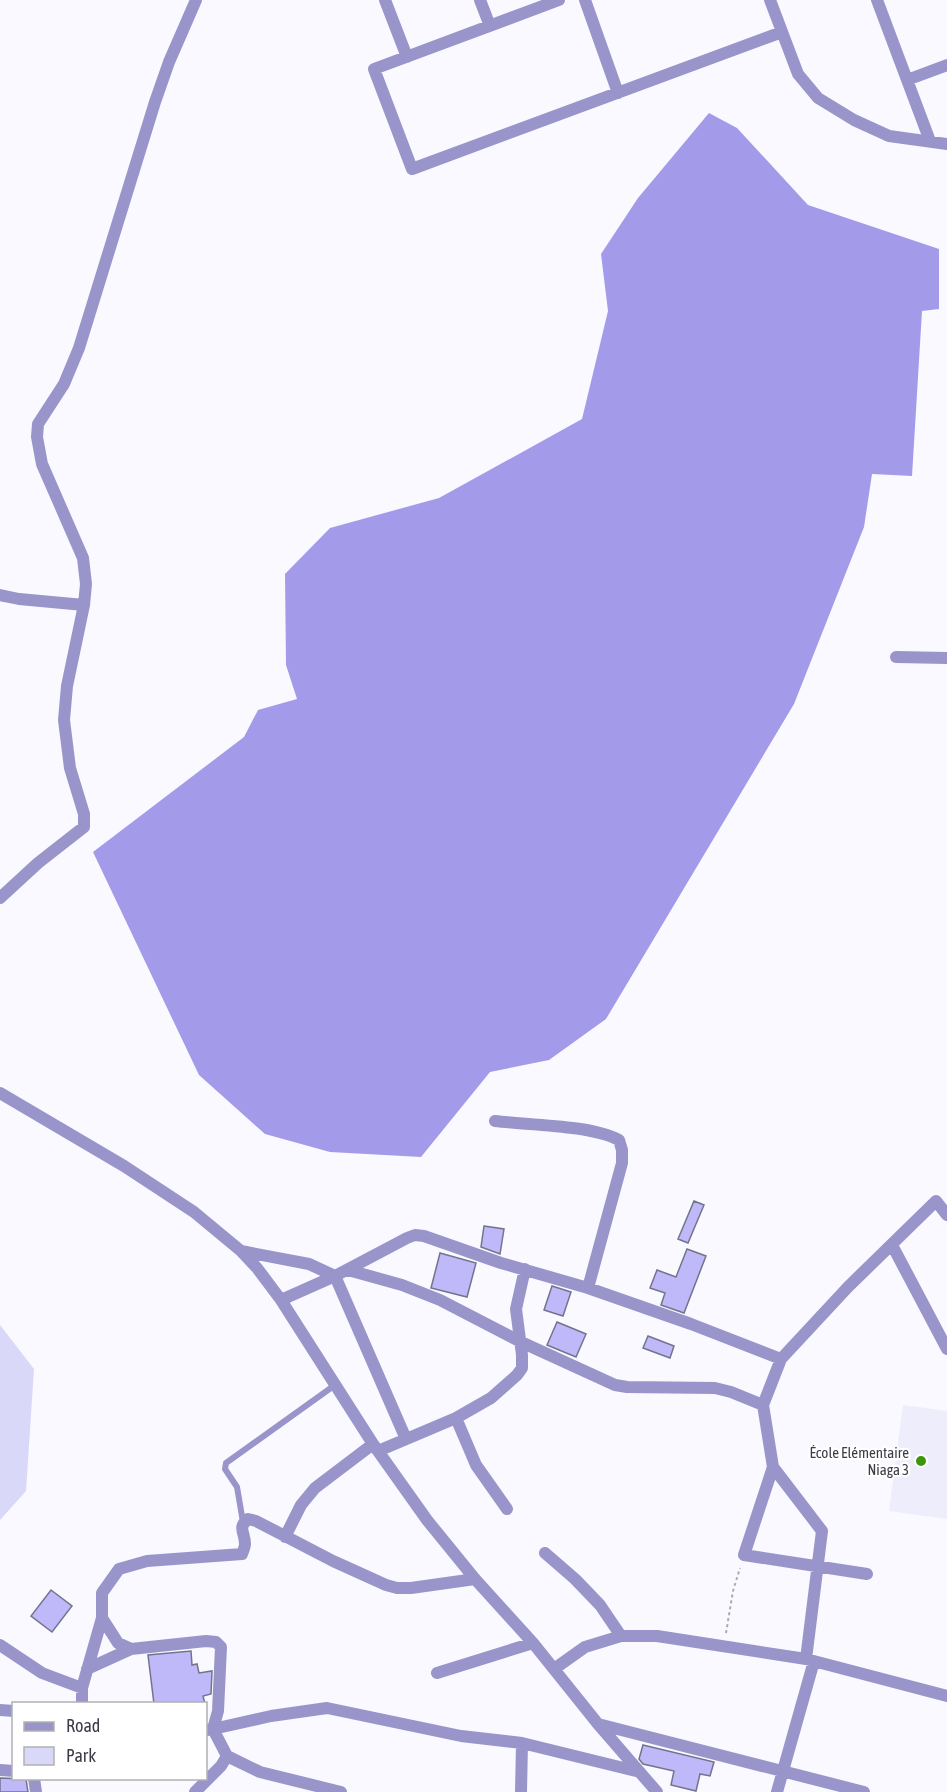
<svg xmlns="http://www.w3.org/2000/svg" width="947" height="1792" font-family="'Asap Condensed',sans-serif">
<style>
.built{fill:#eeedfc}
.green{fill:#dad8f8}
.water{fill:#a39be9}
.building{fill:#bfb9f9;stroke:#74738c;stroke-width:1.5}
.lines{fill:none;stroke-linecap:round;stroke-linejoin:round}
.path{stroke:#aaaab2;stroke-width:2;stroke-dasharray:3 3;stroke-linecap:butt}
.lane{stroke:#9995ca;stroke-width:6}
.street{stroke:#9995ca;stroke-width:12}
.poi-dot{fill:#3c950b;stroke:#fff;stroke-width:2}
.labels{text-anchor:middle;dominant-baseline:central;stroke-width:4.5;stroke-linejoin:round;paint-order:stroke}
.poi-label{font-size:15px;fill:#3c3c47;stroke:#fff;text-anchor:end}
</style>
<rect width="100%" height="100%" fill="#f9f9ff"/>
<path class="built" d="M903,1405L947,1411V1519L889,1511Z"/>
<path class="green" d="M0,1325L34,1369L26,1491L0,1520Z"/>
<path class="water" d="M709,113L737,128L808,205L939,249V309L922,311L912,476L872,474L864,527L794,704L606,1019L549,1060L490,1072L421,1157L330,1152L265,1134L199,1075L93,852L244,737L258,710L297,699L286,665L285,574L330,528L439,498L582,419L608,311L601,254L638,198Z"/>
<path class="building" d="M694,1201L704,1205L688,1243L678,1239Z
M484,1226L504,1229L500,1254L481,1247Z
M687,1249L706,1256L684,1313L661,1305L665,1293L650,1288L657,1270L676,1277Z
M440,1253L476,1263L467,1297L431,1288Z
M552,1286L571,1292L563,1316L544,1310Z
M557,1322L586,1334L576,1357L547,1345Z
M648,1336L674,1346L670,1358L643,1348Z
M51,1590L72,1606L52,1632L31,1616Z
M191,1651L192,1665L197,1664L199,1673L212,1671L211,1694L203,1696L205,1704H154L148,1655Z
M643,1745L714,1762L710,1776L700,1774L696,1791L671,1785L674,1771L643,1764L639,1759Z
M0,1778L26,1779L28,1792H0Z"/>
<g class="lines">
<path class="path" d="M726,1633L733,1591L740,1568"/>
<path class="lane" d="M243,1522L237,1487L225,1469L226,1463L335,1385"/>
<path class="street" d="M385,0L407,57
M480,0L490,26
M559,0L374,69L412,169L782,32
M585,0L618,93
M770,0L798,74L818,98L854,120L889,136L947,144
M877,0L930,141
M907,80L947,65
M0,595L19,599L84,605L86,584L83,558L42,464L37,437L38,424L64,384L79,348L155,102L169,62L196,0
M896,657L947,658
M0,898L38,863L84,827V814L70,768L64,720L67,686L84,605
M0,1093L124,1166L194,1212L241,1251L257,1268L281,1300L373,1444L427,1520L475,1579L533,1643L598,1724L657,1792
M495,1121C528,1125 591,1125 619,1140L622,1150V1163L588,1288
M892,1245L947,1349
M241,1251L309,1264L335,1276L406,1439
M348,1270L402,1285L440,1300L521,1342L615,1385L627,1387L715,1388L731,1392L763,1405L773,1467L822,1531L806,1659
M281,1300L335,1276L407,1238L415,1235L424,1236L501,1263L588,1288L691,1324L781,1359
M763,1405L781,1359L848,1287L936,1201L947,1215
M456,1418L476,1465L507,1509
M378,1451L456,1418L491,1398L517,1375L522,1368V1355L516,1309L525,1269
M773,1467L744,1555L867,1574
M285,1537L301,1505L315,1488L373,1444
M545,1553L575,1579L600,1605L621,1636
M102,1618L118,1643L131,1649L206,1641L216,1642L221,1647L218,1711L213,1729L271,1716L327,1708L461,1736L522,1743L640,1772
M0,1645L42,1673L82,1688
M87,1669L131,1649
M554,1669L585,1647L621,1636H657L806,1659L947,1696
M437,1673L533,1643
M82,1704V1688L102,1618V1593L119,1569L147,1561L242,1554C243,1551 245,1547 245,1544C245,1532 237,1528 248,1519L256,1521L333,1561L386,1585L397,1588H411L475,1579
M0,1710L14,1711
M598,1724L864,1792
M207,1730L213,1729L227,1756L260,1772L341,1792
M0,1770L14,1771
M34,1778L36,1792
M195,1792L221,1766L227,1756
M521,1792L522,1743
M777,1792L814,1661"/>
</g>
<circle class="poi-dot" cx="921" cy="1461" r="6"/>
<g class="labels">
<g class="poi-label">
<text x="909" y="1452">École Elémentaire<tspan x="909" dy="17">Niaga 3</tspan></text>
</g>
</g>
<rect x="12" y="1702" width="195" height="78" fill="#ffffff" stroke="#b1b1b5" stroke-width="1.5"/>
<rect x="24" y="1722" width="30" height="9" fill="#9995ca" stroke="#b1b1b5" stroke-width="1.5"/>
<text x="66" y="1732" font-size="18" fill="#3c3c47">Road</text>
<rect x="24" y="1747" width="30" height="18" fill="#dad8f8" stroke="#b1b1b5" stroke-width="1.5"/>
<text x="66" y="1762" font-size="18" fill="#3c3c47">Park</text>
</svg>
